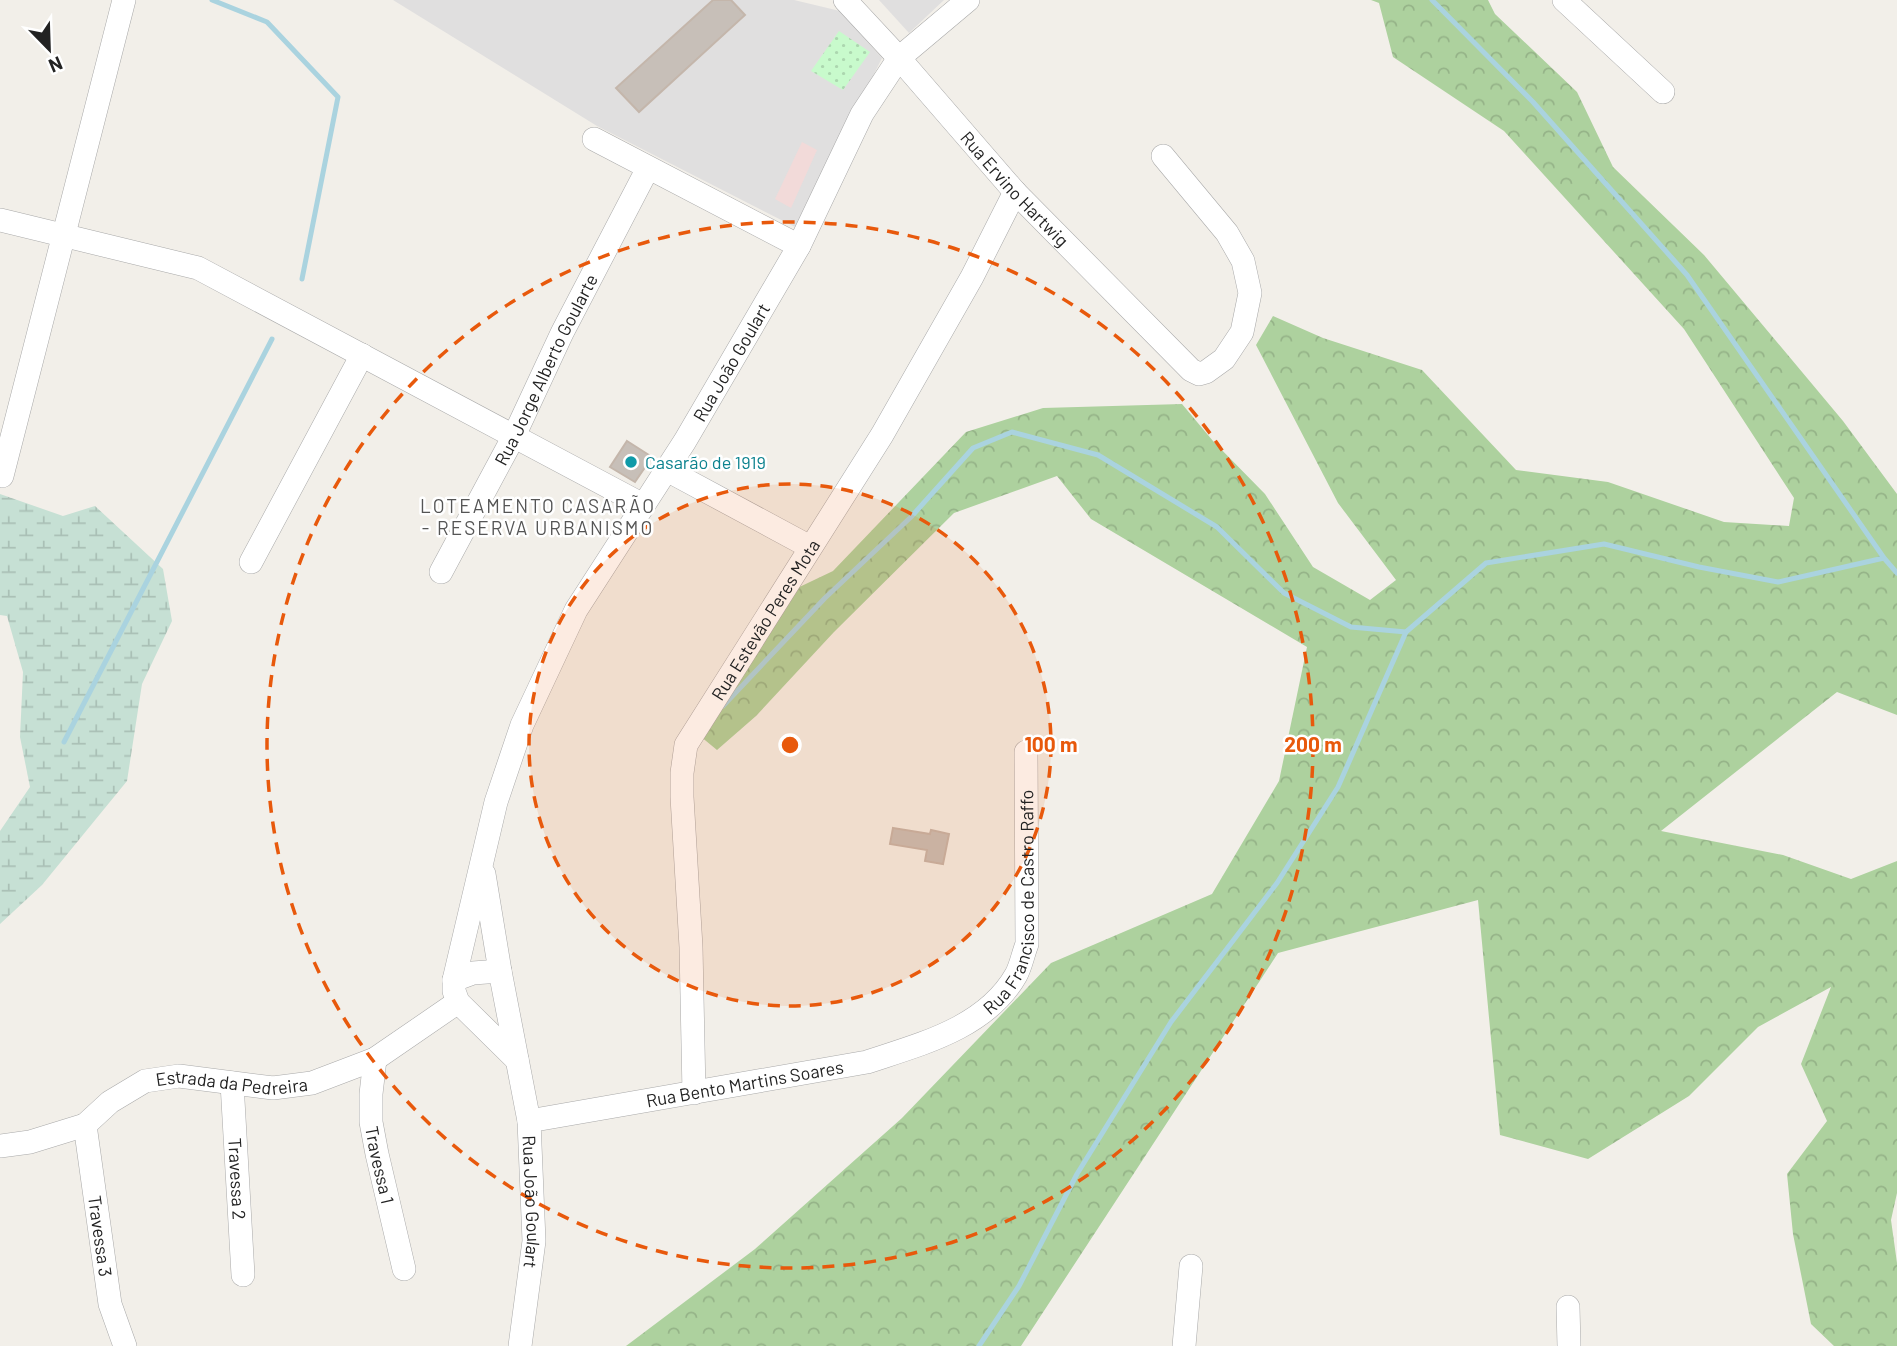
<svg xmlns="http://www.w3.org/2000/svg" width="1897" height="1346" font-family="Barlow,sans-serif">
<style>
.residential{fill:#e0dfdf}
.commercial{fill:#f2dad9}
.forest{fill:url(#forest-crowns)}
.wetland{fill:url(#wetland-marsh)}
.park{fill:url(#park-dots)}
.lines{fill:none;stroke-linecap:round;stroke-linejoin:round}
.stream{stroke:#aad3df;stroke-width:5}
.building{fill:#c7bfb8;stroke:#c4b6ab;stroke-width:2}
.minor-casing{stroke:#a9a9a9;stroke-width:24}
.minor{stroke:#fff;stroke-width:23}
.ring{fill:none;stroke:#e8590c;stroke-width:3.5;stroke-dasharray:12 9}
.culture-dot{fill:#0f9aa8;stroke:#fff;stroke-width:2.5}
.labels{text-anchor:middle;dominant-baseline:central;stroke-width:5;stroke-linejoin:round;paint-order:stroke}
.street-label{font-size:18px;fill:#222;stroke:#fff}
.culture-label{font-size:18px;fill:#0d838f;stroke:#fff;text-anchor:start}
.neighbourhood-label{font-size:19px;letter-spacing:2px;fill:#555;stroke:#fff}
.centre{fill:#e8590c;stroke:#fff;stroke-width:3.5}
.ring-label{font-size:21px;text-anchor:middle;font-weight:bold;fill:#e8590c;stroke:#fff;stroke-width:5;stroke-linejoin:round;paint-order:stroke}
</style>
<defs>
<pattern id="forest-crowns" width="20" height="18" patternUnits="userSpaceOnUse" patternTransform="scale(1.75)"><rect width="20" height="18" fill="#add19e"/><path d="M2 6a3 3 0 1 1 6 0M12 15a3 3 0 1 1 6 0" fill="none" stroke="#95b388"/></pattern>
<pattern id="wetland-marsh" width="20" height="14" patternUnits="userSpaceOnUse" patternTransform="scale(1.75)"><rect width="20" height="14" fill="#c6e0d4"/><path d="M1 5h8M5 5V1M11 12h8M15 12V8" fill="none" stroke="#aac0b6"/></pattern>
<pattern id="park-dots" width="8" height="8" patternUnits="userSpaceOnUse" patternTransform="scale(1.75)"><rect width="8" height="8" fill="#c8facc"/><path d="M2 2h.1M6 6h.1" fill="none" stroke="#acd6af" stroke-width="1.8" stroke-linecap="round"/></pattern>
</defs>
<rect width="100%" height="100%" fill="#f2efe9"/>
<path class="residential" d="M393,0H794L840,11L882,58L797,228L597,126Z
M879,0H944L909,33Z"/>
<path class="commercial" d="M802,142L817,150L791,208L775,199Z"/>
<path class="forest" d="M1371,0H1488L1495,14L1577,92L1613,167L1704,255L1843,421L1897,494V715L1837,692L1661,831L1783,855L1851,879L1897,861V1193L1891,1220L1897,1263V1346H1834L1811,1324L1793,1234L1787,1174L1827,1121L1801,1064L1831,987L1758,1027L1689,1096L1588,1159L1500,1135L1478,900L1278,953L1021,1346H626L755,1249L902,1118L1051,963L1212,894L1279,781L1307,647L1091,519L1057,476L954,513L834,632L756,716L717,750L700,736L791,591L833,571L966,432L1043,408L1182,404L1213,441L1265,494L1313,567L1370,600L1396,580L1338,503L1256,345L1273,316L1323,338L1422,370L1516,470L1608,482L1724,522L1789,526L1794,498L1684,329L1504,131L1393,57L1379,3Z"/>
<path class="wetland" d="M0,494L63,516L95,506L163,569L172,621L142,684L127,781L42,885L0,924V831L30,787L20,737L23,672L7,616L0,615Z"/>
<path class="park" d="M839,31L870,52L843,90L811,71Z"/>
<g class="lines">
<path class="stream" d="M212,0L267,22L338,97L302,279
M1432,0L1533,102L1687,275L1884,558
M723,706L825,598L911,517L973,448L1012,432L1098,455L1217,527L1284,593L1351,627L1406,632L1486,563L1604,544L1699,567L1778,582L1884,558L1897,573
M64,742L272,339
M979,1346L1019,1286L1077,1174L1171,1022L1277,883L1338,787L1406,632"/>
</g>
<path class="building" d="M713,0H731L745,15L639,112L616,88Z
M627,441L652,457L635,482L610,467Z
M893,828L930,834L931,830L949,834L943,864L925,861L927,850L890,844Z"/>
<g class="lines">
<defs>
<g id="minor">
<path id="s1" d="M845,0L899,58L1015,192L1191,370L1199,374L1206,372L1224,359L1242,332L1250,293L1243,261L1227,233L1163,156"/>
<path d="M1564,0L1663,92"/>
<path d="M594,139L799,246"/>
<path d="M0,220L198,268L643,505"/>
<path d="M667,470L810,547"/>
<path d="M2,476L124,0"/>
<path d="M251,562L362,355"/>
<path id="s2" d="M441,572L514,436L562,333L648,168"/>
<path id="s3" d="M484,874L500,971L529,1121L534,1241L520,1346"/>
<path d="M454,980L473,973L500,971"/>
<path id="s4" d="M375,1059L371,1094V1122L377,1154L404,1269"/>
<path id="s5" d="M517,1060L458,1002L454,991V980L496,802L522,725L576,610L685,441L799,246L862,114L899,58L968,0"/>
<path id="s6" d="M232,1083L243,1275"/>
<path id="s7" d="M694,1093L691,947L682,797V773L686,745L882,435L972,277L1015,192"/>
<path id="s8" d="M529,1121L867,1062C921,1044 986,1028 1016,975C1021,966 1023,954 1027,944L1026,752"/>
<path id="s9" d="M85,1125L110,1304L125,1346"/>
<path id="s10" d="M0,1146L30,1142L85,1125L110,1102L145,1081L179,1076L273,1088L312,1083L375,1059L458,1002"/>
<path d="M1568,1307L1569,1346"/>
<path d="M1184,1346L1191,1266"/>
</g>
</defs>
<use href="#minor" class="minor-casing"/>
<use href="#minor" class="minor"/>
</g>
<circle cx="790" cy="745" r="261" fill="#e8590c" fill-opacity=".12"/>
<g class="ring">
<circle cx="790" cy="745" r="261"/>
<circle cx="790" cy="745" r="523"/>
</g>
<circle class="culture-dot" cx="631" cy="462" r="7"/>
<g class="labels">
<g class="street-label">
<text stroke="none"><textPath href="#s1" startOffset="254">Rua Ervino Hartwig</textPath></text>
<text stroke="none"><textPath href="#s5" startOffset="789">Rua João Goulart</textPath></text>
<text stroke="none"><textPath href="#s2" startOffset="228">Rua Jorge Alberto Goularte</textPath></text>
<text stroke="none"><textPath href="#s7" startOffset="497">Rua Estevão Peres Mota</textPath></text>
<text stroke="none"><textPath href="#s8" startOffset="590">Rua Francisco de Castro Raffo</textPath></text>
<text stroke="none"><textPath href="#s10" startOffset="250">Estrada da Pedreira</textPath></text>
<text stroke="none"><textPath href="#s8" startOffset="219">Rua Bento Martins Soares</textPath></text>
<text stroke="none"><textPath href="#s4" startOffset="107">Travessa 1</textPath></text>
<text stroke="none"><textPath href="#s6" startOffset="96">Travessa 2</textPath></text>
<text stroke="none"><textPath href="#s3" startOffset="332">Rua João Goulart</textPath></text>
<text stroke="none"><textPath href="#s9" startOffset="112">Travessa 3</textPath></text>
</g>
<g class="culture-label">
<text x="645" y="462">Casarão de 1919</text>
</g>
<g class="neighbourhood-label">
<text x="538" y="505">LOTEAMENTO CASARÃO<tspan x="538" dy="22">- RESERVA URBANISMO</tspan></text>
</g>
</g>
<circle cx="790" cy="745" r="10" class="centre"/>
<g class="ring-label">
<text x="1051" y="752">100 m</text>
<text x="1313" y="752">200 m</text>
</g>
<g transform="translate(49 49) rotate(157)" stroke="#ffffff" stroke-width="5" paint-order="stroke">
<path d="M0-5L12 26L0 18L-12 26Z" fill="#222222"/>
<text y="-10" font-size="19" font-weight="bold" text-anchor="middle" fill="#222222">N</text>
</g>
</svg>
